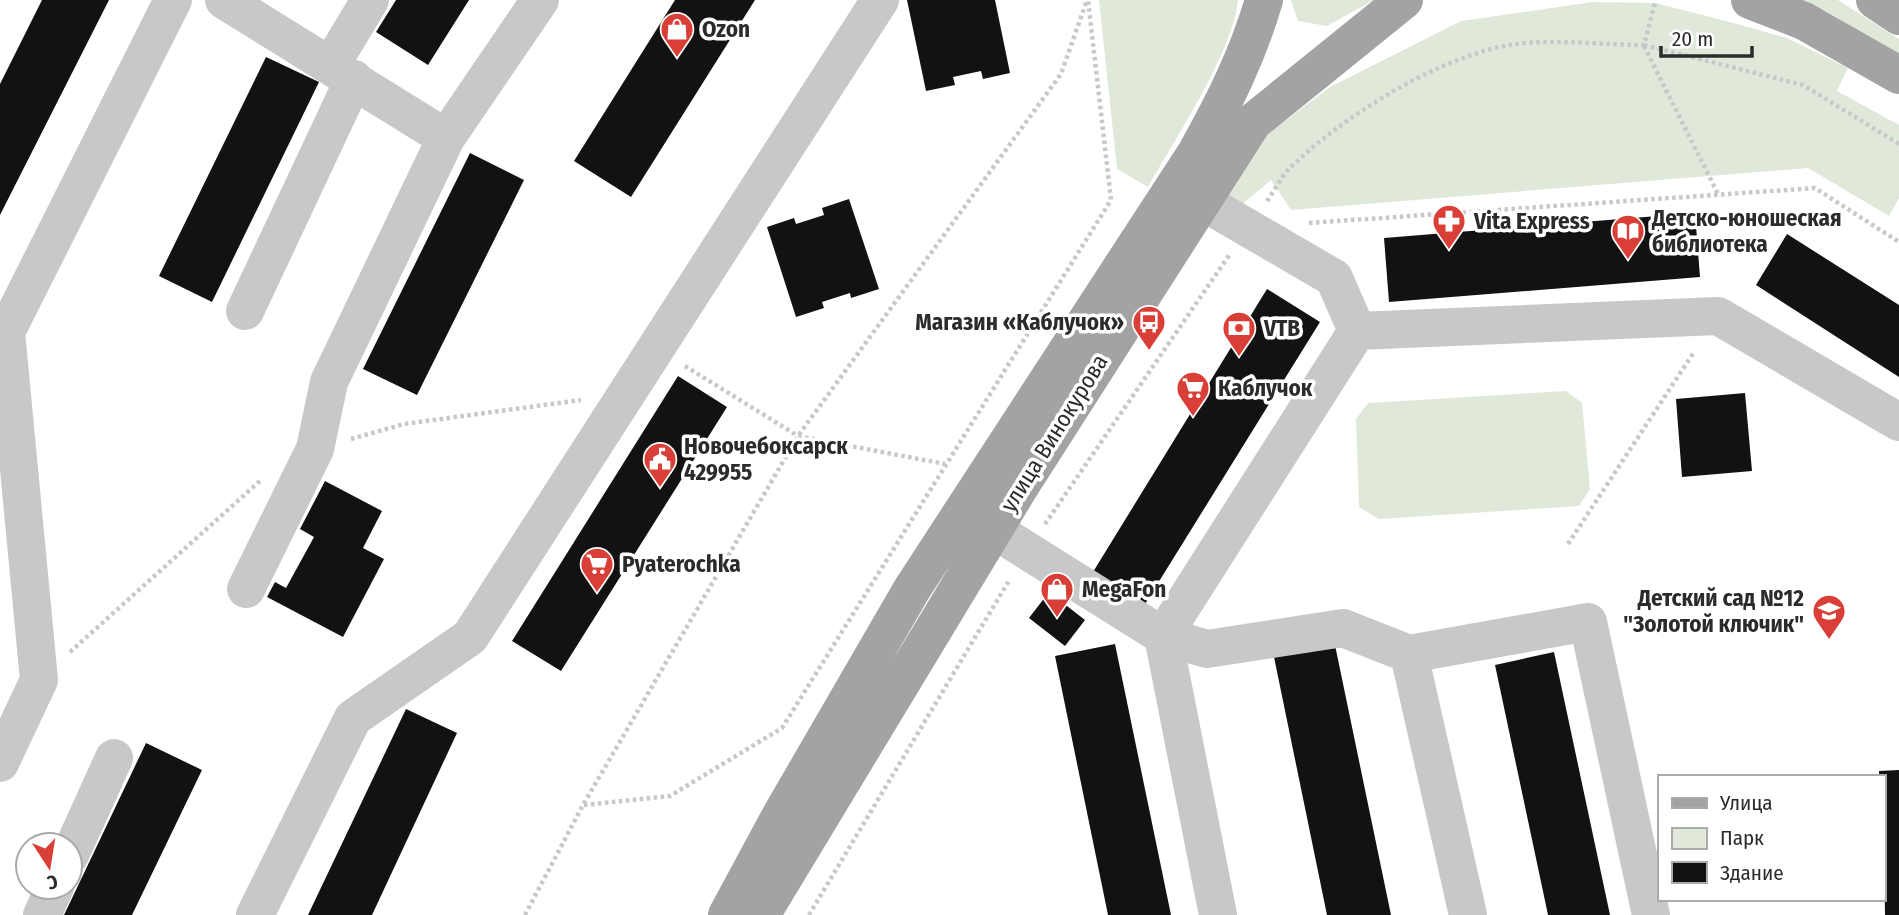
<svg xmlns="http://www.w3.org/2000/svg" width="1899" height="915" font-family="'Fira Sans Condensed',sans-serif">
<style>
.green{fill:#e0e9d9}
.building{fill:#121212}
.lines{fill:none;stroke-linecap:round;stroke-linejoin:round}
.path{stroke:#c8c8c8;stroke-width:4.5;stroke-dasharray:3.5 3.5;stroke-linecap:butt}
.minor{stroke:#c8c8c8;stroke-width:38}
.major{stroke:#a3a3a3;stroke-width:38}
.labels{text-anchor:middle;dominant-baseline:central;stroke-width:7;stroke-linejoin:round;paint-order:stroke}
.poi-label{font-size:23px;font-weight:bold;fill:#2b2b2b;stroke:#fff;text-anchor:start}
.street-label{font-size:23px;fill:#2b2b2b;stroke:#fff}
</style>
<rect width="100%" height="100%" fill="#fff"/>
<path class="green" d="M1099,0H1238C1234,50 1174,141 1148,187L1117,169Z
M1291,0H1374L1327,26L1298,21Z
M1802,0H1838L1899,39V55L1826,11Z
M1593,2L1655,3L1730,22L1787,38L1848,68L1837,91L1899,125V198L1889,216L1808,168L1291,210L1271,180L1233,212L1214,199L1255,144L1330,87L1461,21Z
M1566,391L1582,403L1590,489L1579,506L1379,519L1359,507L1356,419L1368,403Z"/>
<path class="building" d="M42,0H109L0,215V84Z
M396,0H469L428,65L376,32Z
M675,0H755L631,197L574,161Z
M907,0H995L1010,73L983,79L981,71L953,77L955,85L926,91Z
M266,57L319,82L212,302L159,276Z
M470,153L524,180L417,395L363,369Z
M849,199L879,289L851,298L850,293L822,302L824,308L796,317L767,227L794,218L796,224L824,215L822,208Z
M1695,213L1700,277L1389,302L1384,238Z
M1787,234L1899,305V377L1756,285Z
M1267,289L1320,322L1145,604L1093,572Z
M678,376L727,407L561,671L512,641Z
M1745,393L1752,471L1682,477L1676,399Z
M325,481L382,511L363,548L384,559L343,637L267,597L275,582L286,588L314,537L300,529Z
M1049,592L1085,620L1065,646L1029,618Z
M1115,644L1171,915H1108L1055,656Z
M1335,645L1391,915H1327L1274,657Z
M1554,652L1610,915H1548L1495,665Z
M406,709L457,733L372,915H308Z
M146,743L202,770L132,915H64Z
M1899,770V915H1885L1883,777H1879V771Z"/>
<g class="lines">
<path class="path" d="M1644,45L1803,85L1899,144
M1644,46L1718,194
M1267,201C1274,191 1280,179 1288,170C1341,117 1440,55 1515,44C1553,39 1605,45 1644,45L1655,3
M1309,223L1815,188L1899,242
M685,366L798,436L945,464
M351,439L404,424L581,400
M1045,524L1230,254
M1568,544L1694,352
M70,652L261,480
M584,805L670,796L782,728L1111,200L1088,0
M525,915L583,805L798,436L1061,74L1087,0
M809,915L1010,579"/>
<path class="minor" d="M224,0L446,138L329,382L315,449L246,589
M331,65L370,0
M446,138L540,0
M1200,200L1334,278L1357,331L1718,316L1899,422
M245,311L354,79
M1357,331L1163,636L1207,649L1343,628L1409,654L1588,622L1651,915
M994,530L1163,636L1218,915
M1409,654L1468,915
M0,763L39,680L6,332L173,0
M70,855L114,758
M42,915L55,887
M255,915L353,718L470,637L880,0"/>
<path class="major" d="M1750,0L1804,21L1899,75
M1875,0L1899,16
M727,915L781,815L912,589L1196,153C1224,103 1248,55 1264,0
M761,915L1019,488L1253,122L1404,0"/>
</g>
<defs>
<symbol id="shop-pin" viewBox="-11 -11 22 30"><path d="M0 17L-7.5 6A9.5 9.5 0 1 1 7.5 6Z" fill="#d93f37" stroke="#fff"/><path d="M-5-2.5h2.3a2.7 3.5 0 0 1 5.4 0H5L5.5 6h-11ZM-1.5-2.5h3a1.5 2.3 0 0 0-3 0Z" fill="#fff"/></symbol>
<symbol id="pharmacy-pin" viewBox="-11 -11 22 30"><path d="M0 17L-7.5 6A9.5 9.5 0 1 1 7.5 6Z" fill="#d93f37" stroke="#fff"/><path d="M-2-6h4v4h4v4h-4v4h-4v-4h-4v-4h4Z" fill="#fff"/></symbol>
<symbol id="library-pin" viewBox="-11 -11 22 30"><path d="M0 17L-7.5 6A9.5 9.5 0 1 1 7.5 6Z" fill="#d93f37" stroke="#fff"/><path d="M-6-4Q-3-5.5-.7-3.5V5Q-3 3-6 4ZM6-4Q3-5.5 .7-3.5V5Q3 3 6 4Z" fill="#fff"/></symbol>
<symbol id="bus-pin" viewBox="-11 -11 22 30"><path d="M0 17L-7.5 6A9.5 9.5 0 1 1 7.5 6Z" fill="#d93f37" stroke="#fff"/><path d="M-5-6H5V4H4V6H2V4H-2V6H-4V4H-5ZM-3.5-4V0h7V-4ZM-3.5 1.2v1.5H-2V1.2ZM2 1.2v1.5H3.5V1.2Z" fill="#fff"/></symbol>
<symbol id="bank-pin" viewBox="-11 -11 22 30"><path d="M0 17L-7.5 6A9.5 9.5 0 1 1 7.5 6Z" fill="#d93f37" stroke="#fff"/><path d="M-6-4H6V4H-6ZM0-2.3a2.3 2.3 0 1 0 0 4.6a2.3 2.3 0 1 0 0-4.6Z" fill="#fff"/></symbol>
<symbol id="supermarket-pin" viewBox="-11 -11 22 30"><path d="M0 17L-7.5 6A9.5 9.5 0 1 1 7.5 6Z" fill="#d93f37" stroke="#fff"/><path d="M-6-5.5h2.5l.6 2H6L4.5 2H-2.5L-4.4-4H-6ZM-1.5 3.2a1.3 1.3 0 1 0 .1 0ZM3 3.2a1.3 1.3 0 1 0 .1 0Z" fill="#fff"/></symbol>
<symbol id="civic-pin" viewBox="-11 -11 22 30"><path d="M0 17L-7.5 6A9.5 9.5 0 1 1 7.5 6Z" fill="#d93f37" stroke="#fff"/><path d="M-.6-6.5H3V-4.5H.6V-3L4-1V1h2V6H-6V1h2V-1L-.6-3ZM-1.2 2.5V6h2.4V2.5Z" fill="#fff"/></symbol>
<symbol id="school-pin" viewBox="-11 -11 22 30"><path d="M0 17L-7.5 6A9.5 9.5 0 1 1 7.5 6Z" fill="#d93f37" stroke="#fff"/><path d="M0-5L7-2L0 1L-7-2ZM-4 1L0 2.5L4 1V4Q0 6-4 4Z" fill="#fff"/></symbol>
</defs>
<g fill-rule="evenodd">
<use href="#shop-pin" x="658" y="10" width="38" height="52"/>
<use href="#pharmacy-pin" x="1430" y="202" width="38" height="52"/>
<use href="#library-pin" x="1609" y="212" width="38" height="52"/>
<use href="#bus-pin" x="1130" y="303" width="38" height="52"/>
<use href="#bank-pin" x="1220" y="309" width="38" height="52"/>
<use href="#supermarket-pin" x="1174" y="369" width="38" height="52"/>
<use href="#civic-pin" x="641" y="440" width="38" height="52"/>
<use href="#supermarket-pin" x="578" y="545" width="38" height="52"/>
<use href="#shop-pin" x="1038" y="570" width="38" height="52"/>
<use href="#school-pin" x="1810" y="592" width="38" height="52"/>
</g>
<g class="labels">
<g class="poi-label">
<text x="702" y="29">Ozon</text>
<text x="1652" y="218">Детско-юношеская<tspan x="1652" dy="26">библиотека</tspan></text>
<text x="1474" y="221">Vita Express</text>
<text x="1124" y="322" text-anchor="end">Магазин «Каблучок»</text>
<text x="1264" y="328">VTB</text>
<text x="1218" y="388">Каблучок</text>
<text x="684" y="446">Новочебоксарск<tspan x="684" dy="26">429955</tspan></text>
<text x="622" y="564">Pyaterochka</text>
<text x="1082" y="589">MegaFon</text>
<text x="1804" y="598" text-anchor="end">Детский сад №12<tspan x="1804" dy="26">"Золотой ключик"</tspan></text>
</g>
<g class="street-label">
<text transform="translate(1054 433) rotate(-58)">улица Винокурова</text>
</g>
</g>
<rect x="1658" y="775" width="228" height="126" fill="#ffffff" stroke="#aaaaaa" stroke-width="2"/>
<rect x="1672" y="798" width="35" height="10" fill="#a3a3a3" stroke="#aaaaaa" stroke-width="2"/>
<text x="1720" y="810" font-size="21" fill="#2b2b2b">Улица</text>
<rect x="1672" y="828" width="35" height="21" fill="#e0e9d9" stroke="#aaaaaa" stroke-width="2"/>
<text x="1720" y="845" font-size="21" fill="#2b2b2b">Парк</text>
<rect x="1672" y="862" width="35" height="21" fill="#121212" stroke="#aaaaaa" stroke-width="2"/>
<text x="1720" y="880" font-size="21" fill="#2b2b2b">Здание</text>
<g transform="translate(49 866) rotate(168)"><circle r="33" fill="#ffffff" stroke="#aaaaaa" stroke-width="2"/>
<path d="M0-5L12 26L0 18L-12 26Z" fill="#d93f37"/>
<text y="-10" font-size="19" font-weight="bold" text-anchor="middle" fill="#2b2b2b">С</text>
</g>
<path d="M1661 46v10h91v-10" fill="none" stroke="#2b2b2b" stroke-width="3.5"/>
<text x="1672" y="46" font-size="21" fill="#2b2b2b" stroke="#ffffff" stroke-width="5" paint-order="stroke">20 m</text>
</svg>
